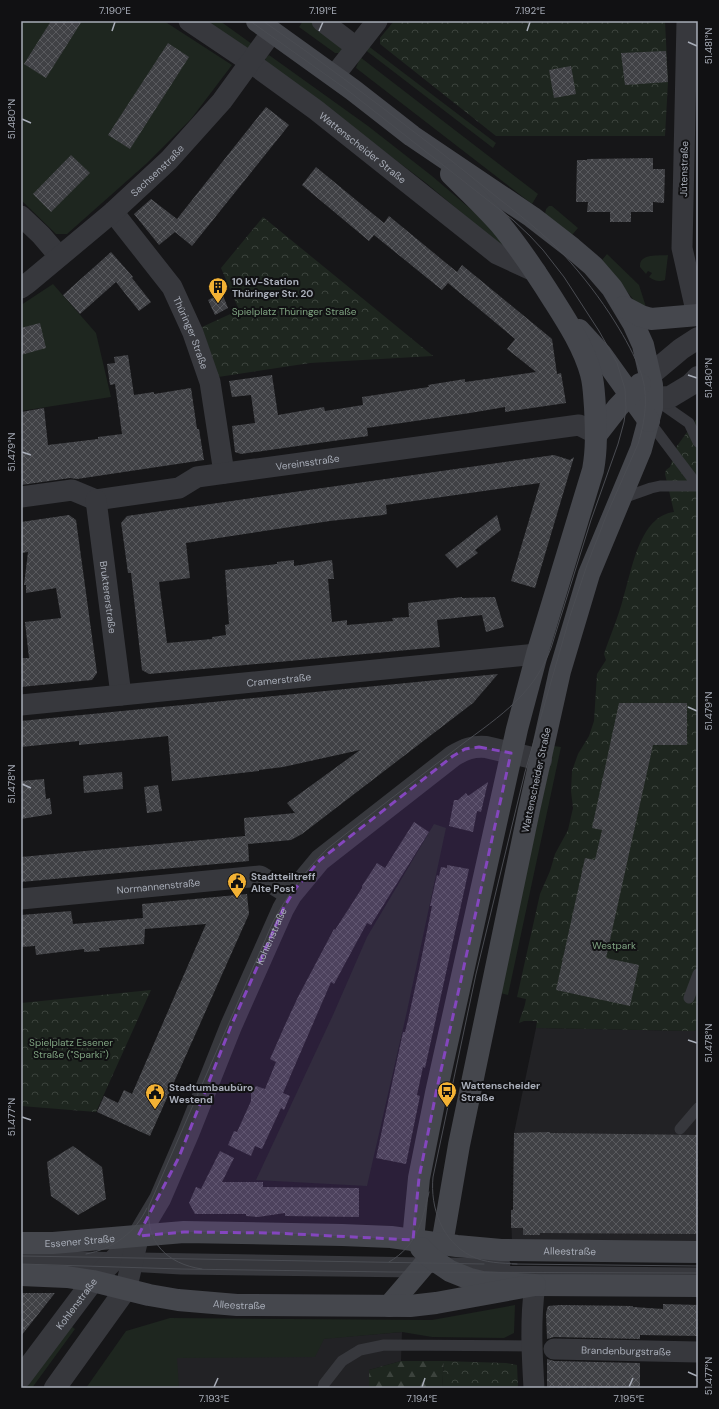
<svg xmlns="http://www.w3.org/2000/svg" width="719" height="1409" font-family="'DM Sans',sans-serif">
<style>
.built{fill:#222225}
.green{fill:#1e261f}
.forest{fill:url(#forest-firs)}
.park{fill:url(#park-crowns)}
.building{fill:url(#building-cross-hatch)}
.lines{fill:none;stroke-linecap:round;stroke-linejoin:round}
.service{stroke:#37383d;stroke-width:11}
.minor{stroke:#37383d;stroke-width:21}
.tertiary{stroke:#37383d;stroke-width:22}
.secondary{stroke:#45474d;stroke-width:22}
.tram{stroke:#4a4c52;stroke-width:1}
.marked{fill:#8446be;fill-opacity:0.2;stroke:#8446be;stroke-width:3;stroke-dasharray:8 5;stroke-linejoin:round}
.ticks{fill:none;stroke:#a8adb8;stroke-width:1.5}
.labels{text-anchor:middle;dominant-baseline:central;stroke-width:4;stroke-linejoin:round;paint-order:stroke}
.street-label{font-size:10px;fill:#a8adb8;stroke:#111113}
.poi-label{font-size:10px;font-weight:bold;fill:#a8adb8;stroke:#111113;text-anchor:start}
.park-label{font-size:10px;fill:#7fa381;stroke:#111113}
.neatline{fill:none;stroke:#a8adb8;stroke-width:1.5}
.ticks-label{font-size:10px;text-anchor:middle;fill:#a8adb8}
</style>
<defs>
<pattern id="forest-firs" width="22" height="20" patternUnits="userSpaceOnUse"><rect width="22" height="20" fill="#1e261f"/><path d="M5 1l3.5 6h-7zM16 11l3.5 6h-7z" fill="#3c433d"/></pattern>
<pattern id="park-crowns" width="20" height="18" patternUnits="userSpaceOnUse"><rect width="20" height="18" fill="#1e261f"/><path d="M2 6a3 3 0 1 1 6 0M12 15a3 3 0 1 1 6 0" fill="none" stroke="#3c433d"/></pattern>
<pattern id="building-cross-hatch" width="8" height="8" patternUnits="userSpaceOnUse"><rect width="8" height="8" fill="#404145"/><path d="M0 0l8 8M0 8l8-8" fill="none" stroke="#595a5e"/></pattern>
</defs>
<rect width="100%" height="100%" fill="#161618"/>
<path class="built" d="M536,1028L694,1031L698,1029V1245L512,1243L511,1210L513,1209L514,1133Z
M402,1332L401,1361L369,1370V1388H98L122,1355Z"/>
<path class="green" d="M21,21H164L232,65L191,119L146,164L67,234H56L21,200Z
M203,21H220L252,44L248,50Z
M303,21H310L342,45L341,51L339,53H335L299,27Z
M367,45L496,143L493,148L364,49Z
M269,55L368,126L432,176L480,217L508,249L506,250L426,183L265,61L266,57Z
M360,57L538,194L532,204L356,68Z
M549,206H552L578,228L572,235L545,214L546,209Z
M607,254L639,285L647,310L636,303L602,260Z
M668,255L665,280C658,282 655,281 649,277L652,273L648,271L646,274L640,267C639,253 658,256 668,255Z
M53,284L96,333L111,397L21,411V305Z
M554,746L561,747L508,995L500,993Z
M434,824L446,828L407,1011L367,1186L256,1180L333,1015L367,937Z
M515,1305L514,1333L504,1338L432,1337L402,1332L324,1339L315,1357L177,1358L179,1388H86L126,1331L170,1318L432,1320Z
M71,1326L75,1329L32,1388H24Z"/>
<path class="forest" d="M401,1361H444L442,1388H369V1370Z"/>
<path class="park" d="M394,21H665L668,82L665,136H496L380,44V38Z
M263,217L433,356L310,363L218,377L202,327L239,310L221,268Z
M698,417V1029L694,1031L536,1028L537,1021H524L519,1023C521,1014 525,1008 526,999L517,997L540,894L550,871L555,854L568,830L573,808L571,791L572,771L578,754L589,736L594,721L597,674L606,660L604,654C610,636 618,618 623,599C632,571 639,516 674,512L665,474L666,470L670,467L677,446Z
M151,990L96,1112L21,1106V1003Z
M444,1361L506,1363L517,1365L518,1388H442Z"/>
<path class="building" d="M51,21H82L46,78L24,64Z
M168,43L189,57L130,149L108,135Z
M666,51L668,82L625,85L621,53Z
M571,66L576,94L554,98L549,70Z
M266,107L289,125L192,246L175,232L159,245L134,214L151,199L177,219Z
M71,155L90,173L51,212L33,194Z
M653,158V169H665L664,203L653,202V212H631V222H610V212H587L588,202H576L577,160H587V159Z
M316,167L384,223L389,216L457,272L462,265L552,339L557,374L561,373L566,403L505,412V407L470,413L367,428L368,436L241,454L235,452L232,426L255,423L251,395L232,397L229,381L272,375L278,415L324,407L325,411L363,405L362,397L429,387L428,385L465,379V382L536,372L507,349L515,339L448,283L442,290L374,235L369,241L302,185Z
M111,252L133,277L132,278L151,302L139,311L116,282L80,314L63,295Z
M222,293L228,308L215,315L208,300Z
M40,323L46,348L21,355V328Z
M128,355L134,395L154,392V394L191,388L197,429H199L204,460L77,479L70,478L21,485V412L44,408L48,445L98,439V437L122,434L115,384L110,385L107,364L115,363L114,357Z
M554,455L570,460L574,457L535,588L511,581L540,483L386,505L387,514L383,515L330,521L186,543L190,578L159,582L167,643L212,639V637L226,635L225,625L229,624L225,570L277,564V562L294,560V566L332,560L334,579H328L332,622L347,620V625L393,621L392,618L409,617L408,603L462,597V598L495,597L504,627L486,632L482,615L437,620L440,647L149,674L142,670L131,573H128L122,529L121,523L127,516Z
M69,515L76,520L97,673L92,680L21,687V658H29L25,622L61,618L56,588L26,593V585H24L28,552L21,553V522Z
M497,515L501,530L475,550L478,553L457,568L445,555Z
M498,674L473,703L302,834L291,840L248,844L249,861L21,882V857L245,836L244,818L295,813L287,803L360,750L283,767L259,770V771L172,781L168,736L79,745V741L21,747V721Z
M619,703H687V745H653L606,958L639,965L630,1006L556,990L585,858L595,860L602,830L592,828Z
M122,772L123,789L84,793L83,776Z
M44,779L46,799L50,798L52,814L21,819V781Z
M488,782L481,812L477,811L473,832L449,826L454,800H458L466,793L468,796Z
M158,785L162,811L147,813L144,787Z
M414,822L429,832L371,925L367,923L334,984L331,982L283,1093L290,1096L284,1110L281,1108L262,1149L255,1146L251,1156L228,1145L234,1131L237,1132L251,1101V1093L256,1086L265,1089L276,1062L270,1059L285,1025L298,997L334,929L335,930L362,888V886L377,863L385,868Z
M447,865L469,869L425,1068L423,1067L417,1095L420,1096L406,1164L376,1158L403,1032H405L408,1020L421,960L432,906H430L437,875L439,876L441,867L447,868Z
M247,894L249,914L150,1136L97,1112L104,1096L118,1103L124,1090L132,1094L206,924L145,929L144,944L99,948L100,951L84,952V949L36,955L35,946L21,947V915L71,911L73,924L143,918L142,904Z
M550,1132V1133L698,1135V1234L540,1233V1235H523V1228H511V1210H513L514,1133Z
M73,1146L102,1167L106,1199L78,1215L51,1196L47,1162Z
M220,1151L234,1158L222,1182H263V1187L359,1188V1217L285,1216V1213L258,1217L246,1216V1214H195L189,1203L196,1187L201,1189Z
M21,1293H55L21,1336Z
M663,1304L698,1305V1336L640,1335V1339L554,1337L547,1339L546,1313L548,1306L560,1305L633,1306V1307L663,1309Z
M547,1359L554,1361L640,1363V1388H547Z"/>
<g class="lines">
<path class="service" d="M656,400L689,423L698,442
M649,421L698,486
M620,499L651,488L660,486H698
M689,998L698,974
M680,1129L698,1108
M21,1256L425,1263
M447,1263L505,1264
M21,1264L106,1266
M128,1266L181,1269L418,1272
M473,1271L698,1273
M323,1388L324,1384L342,1361L360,1350L384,1345L532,1346"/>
<g class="minor">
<path id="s1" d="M189,21L250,62L316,110L497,254L536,272"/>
<path d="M322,21L356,47"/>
<path d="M687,21L682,248L697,315"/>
<path d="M334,76L377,21"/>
<path id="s2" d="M113,212L172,287L193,333L210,382L224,473"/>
<path d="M21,216L41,235L59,256"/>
<path id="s3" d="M21,288L28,283L113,212L169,160L222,101L272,32"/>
<path id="s4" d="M21,497L72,490L96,500L179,488L197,477L579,425L597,434"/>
<path id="s5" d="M96,500L121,695"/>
<path id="s6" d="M21,705L537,654"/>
<path id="s7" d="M21,899L260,876L291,895"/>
<path id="s8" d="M554,1349L698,1352"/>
<path d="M534,1388C532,1354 530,1319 535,1285"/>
</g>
<g class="tertiary">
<path d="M650,375L681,349L698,338"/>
<path d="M652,398L670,397L690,385L698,377"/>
<path id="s9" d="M21,1377L93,1281L138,1236L160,1199L188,1134L231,1026L283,909L291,895L320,860L453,756C465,749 472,746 486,747L541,760"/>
<path d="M55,1388L126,1289L138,1236"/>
</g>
<g class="secondary">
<path d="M257,21L353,90L412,136L532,217L572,248L593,266L612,288L633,323L643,345L652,385V408L641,449L589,574L560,671L529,810L459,1145L442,1244L389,1306"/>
<path d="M624,307L641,316L651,319L698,315"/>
<path d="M579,330L601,354L649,421"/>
<path d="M597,434L618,407L640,384"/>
<path d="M413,1240L419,1178L436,1093L517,729L537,654L593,470C597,449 596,429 595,407C594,396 594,384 591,374C584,348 568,323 554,301C537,274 520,248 500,224C484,206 467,190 451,174"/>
<path id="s10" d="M21,1243H53L184,1232L342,1235L391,1237L457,1246L501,1250L698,1252"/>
<path d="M421,1248L431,1258L450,1271L470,1279L482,1282L535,1285L698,1286"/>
<path id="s11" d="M21,1275L67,1277L93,1281L149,1295L178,1300L237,1305L410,1306L436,1303L535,1285"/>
</g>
<path class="tram" d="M263,21C317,58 370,98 422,138C446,156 469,175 493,194C517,213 542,232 564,255C583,276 600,298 615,322C625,338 635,356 641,373C649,397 645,421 638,444L607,514L587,565L570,616L525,772L476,974L433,1177C430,1208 442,1241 471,1256C485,1263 501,1263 517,1264
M86,1254C113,1249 136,1232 147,1208
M21,1256L484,1264
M389,1262C418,1245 422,1221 429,1192
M21,1264L181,1269L390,1272L698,1273
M512,1264L698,1266
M202,1269C167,1264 145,1242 149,1206L273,922C288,894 305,871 327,849C368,816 410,784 452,752C493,720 532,699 551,648L591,520L618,444L624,422L626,408L625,389L617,363L599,331L564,277L543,250L530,236L513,220L434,158L346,89L250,21"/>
</g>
<path class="marked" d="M479,747L511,753L436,1093L419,1178L413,1240L275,1233L184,1232L138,1236L179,1157L231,1026L283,909L295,889L320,860L453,756L465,749Z"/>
<path class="ticks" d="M112,31L115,22M319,31L323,22M527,31L530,22M688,42L697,46M22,119L31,123M688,375L697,378M22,452L31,455M688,707L697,711M22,784L31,788M688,1040L697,1043M22,1117L31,1120M688,1372L697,1376M214,1387L218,1378M422,1387L425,1378M629,1387L633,1378"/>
<defs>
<symbol id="building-pin" viewBox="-11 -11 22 30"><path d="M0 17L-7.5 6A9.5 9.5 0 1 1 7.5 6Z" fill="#f2b134" stroke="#111113"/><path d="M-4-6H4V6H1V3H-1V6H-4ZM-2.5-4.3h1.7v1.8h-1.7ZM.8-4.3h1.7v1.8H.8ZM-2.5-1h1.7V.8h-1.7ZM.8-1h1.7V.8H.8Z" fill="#111"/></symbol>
<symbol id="civic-pin" viewBox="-11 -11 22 30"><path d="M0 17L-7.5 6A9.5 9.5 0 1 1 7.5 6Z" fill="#f2b134" stroke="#111113"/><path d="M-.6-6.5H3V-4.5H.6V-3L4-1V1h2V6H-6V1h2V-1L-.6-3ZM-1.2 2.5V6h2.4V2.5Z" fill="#111"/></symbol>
<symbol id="bus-pin" viewBox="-11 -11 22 30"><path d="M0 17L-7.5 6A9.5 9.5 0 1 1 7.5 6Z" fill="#f2b134" stroke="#111113"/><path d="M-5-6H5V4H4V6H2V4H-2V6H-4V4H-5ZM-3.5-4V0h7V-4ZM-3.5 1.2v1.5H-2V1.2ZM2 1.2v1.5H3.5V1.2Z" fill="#111"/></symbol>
</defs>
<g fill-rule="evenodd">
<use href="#building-pin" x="207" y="276" width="22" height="30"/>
<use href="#civic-pin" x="226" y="871" width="22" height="30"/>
<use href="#bus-pin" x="436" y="1080" width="22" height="30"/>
<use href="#civic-pin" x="144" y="1082" width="22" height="30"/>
</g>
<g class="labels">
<g class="street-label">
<text stroke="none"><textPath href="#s1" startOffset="215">Wattenscheider Straße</textPath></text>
<text transform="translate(684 169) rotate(-89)">Jütenstraße</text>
<text stroke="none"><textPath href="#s3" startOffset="180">Sachsenstraße</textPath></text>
<text stroke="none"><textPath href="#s2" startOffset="145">Thüringer Straße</textPath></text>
<text stroke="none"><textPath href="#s4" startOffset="294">Vereinsstraße</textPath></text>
<text stroke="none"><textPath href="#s5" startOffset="98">Bruktererstraße</textPath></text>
<text stroke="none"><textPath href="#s6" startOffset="259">Cramerstraße</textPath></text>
<text transform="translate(536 780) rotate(-78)">Wattenscheider Straße</text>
<text stroke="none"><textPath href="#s7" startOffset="138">Normannenstraße</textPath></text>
<text stroke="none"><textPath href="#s9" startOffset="512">Kohlenstraße</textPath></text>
<text stroke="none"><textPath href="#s10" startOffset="59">Essener Straße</textPath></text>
<text stroke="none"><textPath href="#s10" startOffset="550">Alleestraße</textPath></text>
<text stroke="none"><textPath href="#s9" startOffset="92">Kohlenstraße</textPath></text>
<text stroke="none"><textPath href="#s11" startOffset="221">Alleestraße</textPath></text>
<text stroke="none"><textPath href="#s8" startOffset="72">Brandenburgstraße</textPath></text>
</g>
<g class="poi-label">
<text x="232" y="281">10 kV-Station<tspan x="232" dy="12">Thüringer Str. 20</tspan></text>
<text x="251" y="876">Stadtteiltreff<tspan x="251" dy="12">Alte Post</tspan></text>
<text x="461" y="1085">Wattenscheider<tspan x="461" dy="12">Straße</tspan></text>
<text x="169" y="1087">Stadtumbaubüro<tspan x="169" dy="12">Westend</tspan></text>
</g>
<g class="park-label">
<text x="294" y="311">Spielplatz Thüringer Straße</text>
<text x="614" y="945">Westpark</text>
<text x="71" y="1042">Spielplatz Essener<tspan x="71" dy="12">Straße ("Sparki")</tspan></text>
</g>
</g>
<rect width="719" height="1409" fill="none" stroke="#111113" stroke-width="44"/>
<rect x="22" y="22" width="675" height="1365" class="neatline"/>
<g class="ticks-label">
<text x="115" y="14">7.190°E</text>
<text x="323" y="14">7.191°E</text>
<text x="530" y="14">7.192°E</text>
<text transform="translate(708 46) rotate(-90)" y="4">51.481°N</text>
<text transform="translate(11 119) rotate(-90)" y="4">51.480°N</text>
<text transform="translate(708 378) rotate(-90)" y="4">51.480°N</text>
<text transform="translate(11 452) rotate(-90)" y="4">51.479°N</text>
<text transform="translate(708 711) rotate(-90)" y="4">51.479°N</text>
<text transform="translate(11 784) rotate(-90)" y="4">51.478°N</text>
<text transform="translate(708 1043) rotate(-90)" y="4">51.478°N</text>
<text transform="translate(11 1117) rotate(-90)" y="4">51.477°N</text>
<text transform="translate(708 1376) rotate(-90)" y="4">51.477°N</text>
<text x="214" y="1402">7.193°E</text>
<text x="422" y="1402">7.194°E</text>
<text x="629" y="1402">7.195°E</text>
</g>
</svg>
